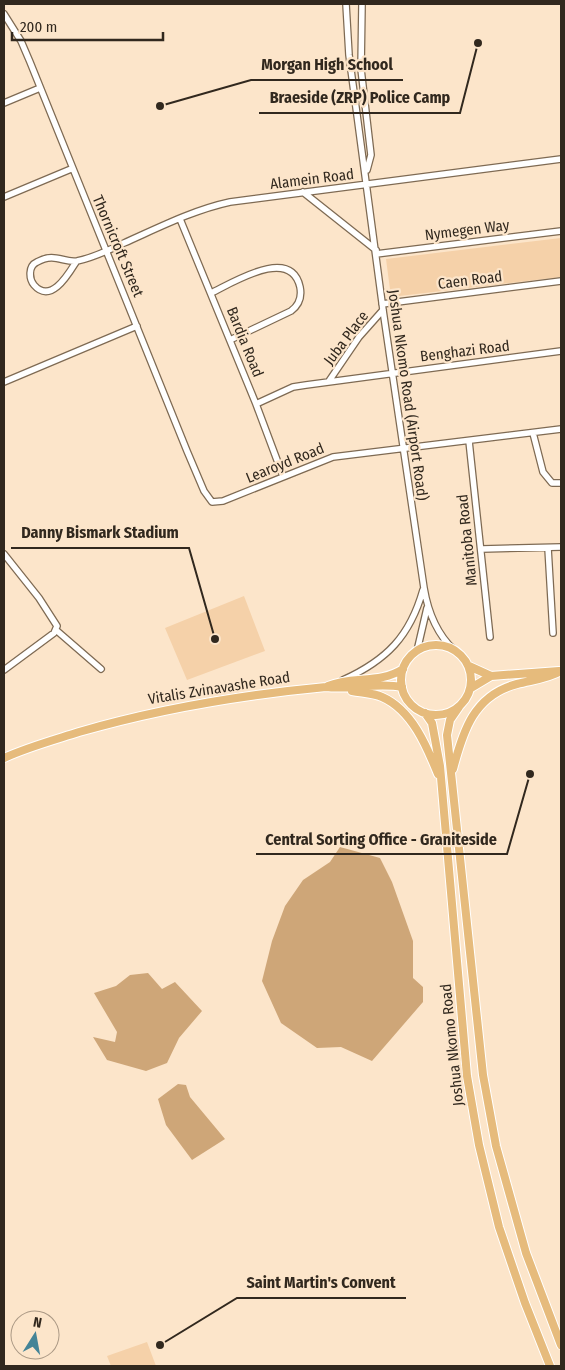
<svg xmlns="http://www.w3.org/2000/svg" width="565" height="1370" font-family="'Fira Sans Condensed',sans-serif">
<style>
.green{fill:#f5d1a9}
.water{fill:#cea678}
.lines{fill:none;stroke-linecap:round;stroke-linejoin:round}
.minor-casing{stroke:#7e6a53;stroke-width:8}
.major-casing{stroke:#fff;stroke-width:10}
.minor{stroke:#fff;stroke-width:5.5}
.major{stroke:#e6bb7c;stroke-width:8}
.labels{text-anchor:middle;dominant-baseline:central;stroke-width:4.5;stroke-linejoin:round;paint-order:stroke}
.street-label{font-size:15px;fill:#31281e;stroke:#fce5ca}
.leader{fill:none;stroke:#31281e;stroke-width:2}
.callout-dot{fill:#31281e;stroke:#fce5ca;stroke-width:2}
.callout-label{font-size:16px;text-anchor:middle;font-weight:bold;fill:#31281e;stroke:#fce5ca;stroke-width:4.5;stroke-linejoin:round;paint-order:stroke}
</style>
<rect width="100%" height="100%" fill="#fce5ca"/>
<path class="green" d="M561,238V277L391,297L386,259Z
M244,596L265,651L187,680L165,628Z
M147,1342L156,1366H111L107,1356Z"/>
<path class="water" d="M340,847L380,858L392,882L413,941V978L423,987V1002L372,1061L341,1047L317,1048L281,1023L262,981L272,941L285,906L303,880L330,862Z
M148,973L162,989L175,982L202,1011L179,1038L167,1063L146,1071L107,1060L93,1037L115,1042L117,1032L94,993L116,986L130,975Z
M178,1084L186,1085L190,1097L225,1139L192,1160L166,1125L158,1099Z"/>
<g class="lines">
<defs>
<path id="minor" d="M346,4L349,55L383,310L424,588C428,612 436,633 454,650
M362,4L361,69L371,155L367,170
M4,14L21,41L30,62L187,451L204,491L212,502L223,501L333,457L561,429
M4,103L40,88
M303,192L376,250
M4,197L71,169
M180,219L256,404L283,476
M376,254L561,231
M76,262C69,273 51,305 34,285C29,279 28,266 37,262C55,252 63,263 77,261C93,258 109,250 124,243C158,228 193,210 230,202L561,159
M211,293C234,282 291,246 300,287C302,297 299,305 291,311L230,340
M382,304L561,281
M329,381L359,337L383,310
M4,382L137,326
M256,404L293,387L306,385L561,351
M533,433L543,472L552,483H561
M469,441L490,637
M548,548L553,633
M482,549L561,547
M4,554L39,598L57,626L54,633L4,670
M56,630L101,669
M417,651L427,608
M343,680C387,660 410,636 423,590"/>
<path id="major" d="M401 680a35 35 0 1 1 70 0a35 35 0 1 1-70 0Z
M469,666L491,676L559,671
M328,686C352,676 380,684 403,669
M471,688L491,676
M352,691C362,693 373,693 382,697C412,710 427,747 438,774
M459,707L450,720L447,735L483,1075L496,1146L526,1253L561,1345
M425,713L432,723L440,766L467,1076L479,1145L499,1227L525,1303L550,1366
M4,758C28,747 54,740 79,732C162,708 241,695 326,687C351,690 377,682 402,687
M453,769C463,731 474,695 517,684C532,680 547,679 561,671"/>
</defs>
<use href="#minor" class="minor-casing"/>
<use href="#major" class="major-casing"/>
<use href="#minor" class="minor"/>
<use href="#major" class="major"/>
</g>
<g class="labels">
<g class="street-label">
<text transform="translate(312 179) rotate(-7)">Alamein Road</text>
<text transform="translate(467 230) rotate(-7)">Nymegen Way</text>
<text transform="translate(118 246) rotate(67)">Thornicroft Street</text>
<text transform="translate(470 280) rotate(-7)">Caen Road</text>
<text transform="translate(346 338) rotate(-53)">Juba Place</text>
<text transform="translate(245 342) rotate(68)">Bardia Road</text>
<text transform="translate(465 351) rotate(-7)">Benghazi Road</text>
<text transform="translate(408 395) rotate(82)">Joshua Nkomo Road (Airport Road)</text>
<text transform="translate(285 463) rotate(-22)">Learoyd Road</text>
<text transform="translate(467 540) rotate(-96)">Manitoba Road</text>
<text transform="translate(219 688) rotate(-9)">Vitalis Zvinavashe Road</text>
<text transform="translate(452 1045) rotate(-96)">Joshua Nkomo Road</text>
</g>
</g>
<path class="leader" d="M160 106L251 80H403M478 43L460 113H259M215 639L189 548H11M530 774L507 854H256M160 1345L237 1298H406"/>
<g class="callout-dot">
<circle cx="160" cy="106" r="5"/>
<circle cx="478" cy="43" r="5"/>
<circle cx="215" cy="639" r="5"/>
<circle cx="530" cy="774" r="5"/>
<circle cx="160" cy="1345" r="5"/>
</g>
<g class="callout-label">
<text x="327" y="70">Morgan High School</text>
<text x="360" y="103">Braeside (ZRP) Police Camp</text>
<text x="100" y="538">Danny Bismark Stadium</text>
<text x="381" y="845">Central Sorting Office - Graniteside</text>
<text x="321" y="1288">Saint Martin's Convent</text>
</g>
<rect width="565" height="1370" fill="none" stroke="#31281e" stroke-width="10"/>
<g transform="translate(35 1335) rotate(11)"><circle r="24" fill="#fce5ca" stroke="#ab9985"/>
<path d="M0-4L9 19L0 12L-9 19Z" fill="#448497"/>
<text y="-8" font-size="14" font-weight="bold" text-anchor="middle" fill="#31281e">N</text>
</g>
<path d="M12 32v8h151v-8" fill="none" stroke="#31281e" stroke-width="2.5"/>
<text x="20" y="32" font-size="15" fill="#31281e" stroke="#fce5ca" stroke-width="4" paint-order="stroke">200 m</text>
</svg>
